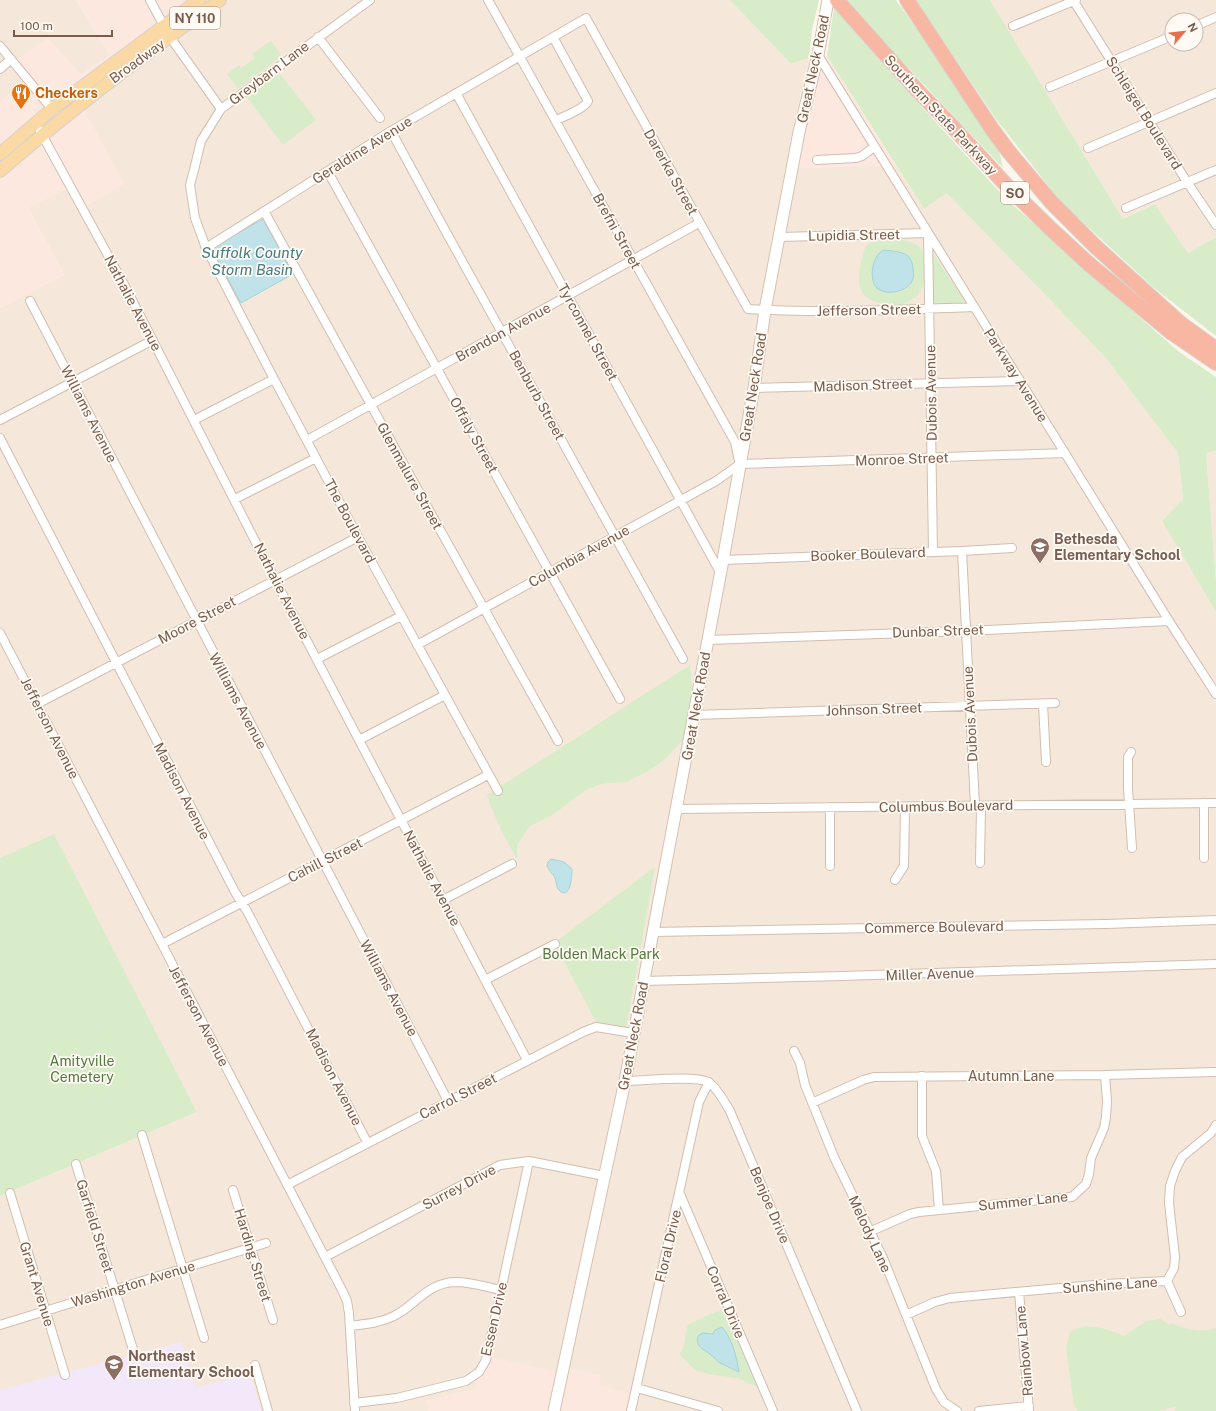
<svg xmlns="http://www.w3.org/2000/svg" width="1216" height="1411" font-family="'Public Sans',sans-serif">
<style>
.residential{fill:#f5e8da;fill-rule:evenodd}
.commercial{fill:#fde8e0}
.education{fill:#f3e8fa}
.green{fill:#d8ecc9}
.water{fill:#bfe3e8;stroke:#a5d3da}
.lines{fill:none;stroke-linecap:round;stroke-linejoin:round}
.minor-casing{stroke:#d1beb0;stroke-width:10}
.secondary-casing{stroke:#d6c0b0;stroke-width:13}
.primary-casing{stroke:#dad1cd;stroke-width:14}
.motorway-casing{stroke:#dad1cd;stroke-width:16}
.minor{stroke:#fff;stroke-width:8}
.secondary{stroke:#fff;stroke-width:11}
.primary{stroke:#fbd9a5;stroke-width:12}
.motorway{stroke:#f7b7a3;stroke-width:14}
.labels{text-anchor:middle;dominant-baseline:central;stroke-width:3.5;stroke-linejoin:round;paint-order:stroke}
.shield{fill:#fffaf3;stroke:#a28b7f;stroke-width:1}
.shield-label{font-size:13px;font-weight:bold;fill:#7a5c4d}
.street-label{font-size:14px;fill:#7a5c4d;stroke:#fffaf3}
.food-label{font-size:14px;font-weight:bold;fill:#c56008;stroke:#fffaf3;text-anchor:start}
.education-label{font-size:14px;font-weight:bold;fill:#785e54;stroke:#fffaf3;text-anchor:start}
.park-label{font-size:14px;fill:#537a41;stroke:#fffaf3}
.water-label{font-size:15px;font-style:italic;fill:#437c86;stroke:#fffaf3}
</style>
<rect width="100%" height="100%" fill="#fdf6ec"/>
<path class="residential" d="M0,0H76L110,55L81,75L47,38L30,76L0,102Z
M229,0H730L791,64L809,58L793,128L760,304L722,554L617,1128L798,168L896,165L924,209L947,192L1105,357L1178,453L1183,500L1162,521L1216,612V1411H634L598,1386L600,1375L565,1373L474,1389L427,1401L429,1411H0V1196L197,1112L54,835L0,858V308L64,275L7,169L127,74Z
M990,0H1216V237L1188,253L1155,204L1123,219ZM1172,20H1196V44H1172Z
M1216,451V581L1206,453Z"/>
<path class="commercial" d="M76,0H229L83,108L124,184L85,207L74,185L28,208L64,275L0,308V102L29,76L17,60L47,38L81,75L110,55Z
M827,56L896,165L786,169L793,128L809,58Z
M490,1357L564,1373L566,1368L600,1375L599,1386L639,1395L634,1411H429L426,1401L474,1389Z"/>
<path class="education" d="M181,1342L196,1388L250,1373L261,1411H0V1390Z"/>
<path class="green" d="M730,0H819L812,30L809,58L791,64Z
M848,0H896L925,41L977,119L999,150L1003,168L896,55Z
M916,0H990L1123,219L1155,204L1188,253L1216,237V336L1154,288L1061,202L996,119Z
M834,7L899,82L1006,199L1178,351L1216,377V451L1206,453L1216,581V612L1162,521L1183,499L1178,453L1105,357L947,193L924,209L827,56Z
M271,41L282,56L238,89L227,74L239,65L241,68L255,58L252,54Z
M278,71L316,120L283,145L246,96Z
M888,239C898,239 908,240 917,245C930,253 926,286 917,296C913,299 905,304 901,305C896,305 890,304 885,304C859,300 856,286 861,262C863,257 863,249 867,245C872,240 881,240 888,239Z
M931,250L967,304L934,305Z
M690,665L693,701L683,740L665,759L655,767L627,782L600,784L584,791L554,814L530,826L517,845V858C504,838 494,817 487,795Z
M54,834L197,1112L0,1196V858Z
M655,867L626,1029L597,1024L557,948L558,940Z
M721,1311L728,1315L756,1378L757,1387L737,1378L708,1374L695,1370L679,1354C689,1343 682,1333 689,1324L715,1312Z
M1161,1319L1169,1325L1172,1323C1185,1330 1202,1333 1216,1328V1411H1175L1176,1406L1159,1411H1078L1074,1406L1066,1347L1070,1332C1073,1330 1078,1328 1082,1327C1095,1325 1112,1330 1124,1336L1146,1321Z"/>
<path class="water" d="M263,219L293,274L241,303L211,248Z
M884,250C899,252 912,251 913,269C914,274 914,277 912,281C907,292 886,296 877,288C869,281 872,260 879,254C880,252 882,251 884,250Z
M551,859L564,862L572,869C572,874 571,900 560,891C555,887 557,881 554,876C551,873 549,870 547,866L548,862Z
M722,1327C732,1338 737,1358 739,1372L720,1363L710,1354L701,1348L698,1344L697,1339L699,1335L703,1333L713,1334L715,1330Z"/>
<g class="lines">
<defs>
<path id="minor" d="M150,0L170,37L221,109
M370,0L221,109L201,141L194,170L190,185L195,218L206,248L274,379L358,537L498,791
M488,0L735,442L739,461
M1073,0L1187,182L1216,225
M1013,26L1076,0
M1196,26L1216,17
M318,37L380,118
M553,37L588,101C584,109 565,116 556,120
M0,46L52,109
M818,55L1169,621L1216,694
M0,69L11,59
M1050,87L1172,36
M456,93L720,572
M40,131L127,290L275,580L527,1060
M391,131L446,232L683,659
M1088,148L1216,93
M817,160L856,158L862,156L874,147
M328,172L620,699
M1126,208L1216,170
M264,211L424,501L558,741
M780,237L928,233L933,552
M206,248L391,131L586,18L748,309C823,313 899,310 974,307
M30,301L448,1101
M754,388L1020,381
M0,420L153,340
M194,420L274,379
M0,438L235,892L247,911L367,1142
M307,440L699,223
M740,464L1065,453
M235,499L316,458
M962,551L975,805
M723,560L962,551L1012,548
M0,633L342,1290L347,1301L349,1313L355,1411
M708,640L966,631L1169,621
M417,645L716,481L740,464
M317,659L401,616
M37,704L358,537
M1043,704L1046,762
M694,715L1055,703
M359,740L445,695
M1131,752L1128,757V788L1132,848
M1204,803V858
M830,807V866
M676,809L1216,803
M980,863L981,806
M895,880L904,866L905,807
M443,900L512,864
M652,932L1106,924L1216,920
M162,944L488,775
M485,980L555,944
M643,981L842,976L1216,964
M794,1051L800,1063L805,1085L834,1157L883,1258L936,1389L944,1402L957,1411
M922,1076V1136L936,1171L939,1210
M625,1081C643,1081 694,1075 708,1082C717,1087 725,1103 730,1111L857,1411
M812,1103L863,1080L874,1077L1105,1075L1216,1072
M142,1135L204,1338
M76,1164L135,1356
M287,1185L583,1032L596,1027L633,1033
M233,1190L273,1320
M10,1193L65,1375
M680,1194L773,1411
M869,1232L910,1214L919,1212L1072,1197L1086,1184L1089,1174L1091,1158L1104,1128L1106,1117L1107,1101L1105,1075
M325,1257L500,1165L529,1161L604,1176
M1167,1281L1174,1268L1175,1257L1169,1203L1170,1186L1175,1171L1182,1157L1211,1133L1216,1125
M1167,1281L1181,1312
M1019,1292L1029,1411
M906,1315L935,1302L950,1298L1105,1284L1167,1281
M0,1325L266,1243
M350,1326C365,1324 380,1323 394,1316C416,1305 427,1283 455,1282C471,1282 486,1287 501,1290
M255,1365L268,1411
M637,1388L718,1411
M354,1403L397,1398L466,1381L479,1372L486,1360L529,1161
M631,1411L699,1102L709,1082
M979,1411L1029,1406"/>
<path id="secondary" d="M554,1411L625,1081L723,560L754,388L765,310L799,132L818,55L828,0"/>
<path id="primary" d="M0,154L52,109L199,0
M0,171C70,110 145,54 220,0"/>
<path id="motorway" d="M837,0L917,90L952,126L1008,187L1052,230L1090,265L1172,333L1216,363
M907,0L992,129L1009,152L1052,203L1096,247L1180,323L1216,349"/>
</defs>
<use href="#minor" class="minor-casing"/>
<use href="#secondary" class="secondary-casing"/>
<use href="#primary" class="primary-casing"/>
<use href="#motorway" class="motorway-casing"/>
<use href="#minor" class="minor"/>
<use href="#secondary" class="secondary"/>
<use href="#primary" class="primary"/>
<use href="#motorway" class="motorway"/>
</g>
<defs>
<symbol id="restaurant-pin" viewBox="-11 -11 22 30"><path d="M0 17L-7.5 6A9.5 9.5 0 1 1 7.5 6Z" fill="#e8710a" stroke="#fffaf3"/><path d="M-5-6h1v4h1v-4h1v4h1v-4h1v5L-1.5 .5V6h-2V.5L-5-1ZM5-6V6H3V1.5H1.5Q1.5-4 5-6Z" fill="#fff"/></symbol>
<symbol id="school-pin" viewBox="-11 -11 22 30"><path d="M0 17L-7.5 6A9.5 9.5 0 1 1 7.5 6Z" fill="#8d6e63" stroke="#fffaf3"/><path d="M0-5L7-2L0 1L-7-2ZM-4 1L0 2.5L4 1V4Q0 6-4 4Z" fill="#fff"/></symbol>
</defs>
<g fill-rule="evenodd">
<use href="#restaurant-pin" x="10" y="82" width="22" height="30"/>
<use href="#school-pin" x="1029" y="536" width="22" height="30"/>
<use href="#school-pin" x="103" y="1353" width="22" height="30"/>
</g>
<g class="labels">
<g class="shield">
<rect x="170" y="7" width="50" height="22" rx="3"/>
<rect x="1001" y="182" width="28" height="22" rx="3"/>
</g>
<g class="shield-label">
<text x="195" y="18">NY 110</text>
<text x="1015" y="193">SO</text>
</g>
<g class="street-label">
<text transform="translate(137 61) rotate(-36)">Broadway</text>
<text transform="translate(813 69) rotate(-78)">Great Neck Road</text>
<text transform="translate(269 73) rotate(-37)">Greybarn Lane</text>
<text transform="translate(1144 113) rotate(58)">Schleigel Boulevard</text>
<text transform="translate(941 115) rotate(47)">Southern State Parkway</text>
<text transform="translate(362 150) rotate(-32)">Geraldine Avenue</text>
<text transform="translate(671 172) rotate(61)">Darerka Street</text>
<text transform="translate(617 231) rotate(61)">Brefni Street</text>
<text transform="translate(854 235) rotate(-1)">Lupidia Street</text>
<text transform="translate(133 303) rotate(62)">Nathalie Avenue</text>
<text transform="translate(869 310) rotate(-1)">Jefferson Street</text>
<text transform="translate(503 332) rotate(-29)">Brandon Avenue</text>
<text transform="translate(588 332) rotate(61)">Tyrconnel Street</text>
<text transform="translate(1016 375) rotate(58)">Parkway Avenue</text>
<text transform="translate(863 385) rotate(-2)">Madison Street</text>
<text transform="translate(753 387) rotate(-81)">Great Neck Road</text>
<text transform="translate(931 393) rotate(-91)">Dubois Avenue</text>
<text transform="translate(537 395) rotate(61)">Benburb Street</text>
<text transform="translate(89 414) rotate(63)">Williams Avenue</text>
<text transform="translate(474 435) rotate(61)">Offaly Street</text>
<text transform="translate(902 459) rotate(-2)">Monroe Street</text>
<text transform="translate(410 476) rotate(61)">Glenmalure Street</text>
<text transform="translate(350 521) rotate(62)">The Boulevard</text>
<text transform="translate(868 554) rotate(-2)">Booker Boulevard</text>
<text transform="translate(579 556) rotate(-29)">Columbia Avenue</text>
<text transform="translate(282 591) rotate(63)">Nathalie Avenue</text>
<text transform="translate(197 620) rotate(-28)">Moore Street</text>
<text transform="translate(938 631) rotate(-2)">Dunbar Street</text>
<text transform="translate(238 701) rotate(62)">Williams Avenue</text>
<text transform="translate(696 706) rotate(-80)">Great Neck Road</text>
<text transform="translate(874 709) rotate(-2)">Johnson Street</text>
<text transform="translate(970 714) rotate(-93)">Dubois Avenue</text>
<text transform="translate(50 728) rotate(63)">Jefferson Avenue</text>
<text transform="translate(182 791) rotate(63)">Madison Avenue</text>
<text transform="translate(946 806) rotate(-1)">Columbus Boulevard</text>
<text transform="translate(325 860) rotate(-27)">Cahill Street</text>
<text transform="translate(432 878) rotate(62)">Nathalie Avenue</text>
<text transform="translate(934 927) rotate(-1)">Commerce Boulevard</text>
<text transform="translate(930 974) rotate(-2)">Miller Avenue</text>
<text transform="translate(389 988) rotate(62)">Williams Avenue</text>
<text transform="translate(199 1016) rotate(62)">Jefferson Avenue</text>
<text transform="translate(633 1036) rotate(-79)">Great Neck Road</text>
<text x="1011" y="1076">Autumn Lane</text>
<text transform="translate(334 1077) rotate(63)">Madison Avenue</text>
<text transform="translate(458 1096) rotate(-27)">Carrol Street</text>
<text transform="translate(459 1187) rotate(-28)">Surrey Drive</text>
<text transform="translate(1023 1201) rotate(-6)">Summer Lane</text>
<text transform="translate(770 1205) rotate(67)">Benjoe Drive</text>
<text transform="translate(95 1226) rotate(73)">Garfield Street</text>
<text transform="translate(870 1234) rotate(65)">Melody Lane</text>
<text transform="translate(668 1246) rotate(-77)">Floral Drive</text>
<text transform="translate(253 1255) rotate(73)">Harding Street</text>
<text transform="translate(37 1284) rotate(73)">Grant Avenue</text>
<text transform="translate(133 1284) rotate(-17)">Washington Avenue</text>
<text transform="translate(1110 1285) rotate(-4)">Sunshine Lane</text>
<text transform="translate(726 1302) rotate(67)">Corral Drive</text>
<text transform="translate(494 1319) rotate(-77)">Essen Drive</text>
<text transform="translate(1024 1351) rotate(-95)">Rainbow Lane</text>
</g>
<g class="food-label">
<text x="35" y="93">Checkers</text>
</g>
<g class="education-label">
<text x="1054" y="539">Bethesda<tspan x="1054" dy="16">Elementary School</tspan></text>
<text x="128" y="1356">Northeast<tspan x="128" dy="16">Elementary School</tspan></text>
</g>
<g class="park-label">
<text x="601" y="954">Bolden Mack Park</text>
<text x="82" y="1061">Amityville<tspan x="82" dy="16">Cemetery</tspan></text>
</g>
<g class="water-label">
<text x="252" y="252">Suffolk County<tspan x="252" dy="17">Storm Basin</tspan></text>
</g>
</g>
<g transform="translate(1184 32) rotate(62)"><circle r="19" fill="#fffaf3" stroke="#cabbb1"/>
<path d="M0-3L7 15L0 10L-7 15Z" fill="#e76f51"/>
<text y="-6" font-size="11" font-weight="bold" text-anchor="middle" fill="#7a5c4d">N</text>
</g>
<path d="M14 30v6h98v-6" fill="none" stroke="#7a5c4d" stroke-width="2"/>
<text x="20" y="30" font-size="12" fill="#7a5c4d" stroke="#fffaf3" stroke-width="3" paint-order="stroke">100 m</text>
</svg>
